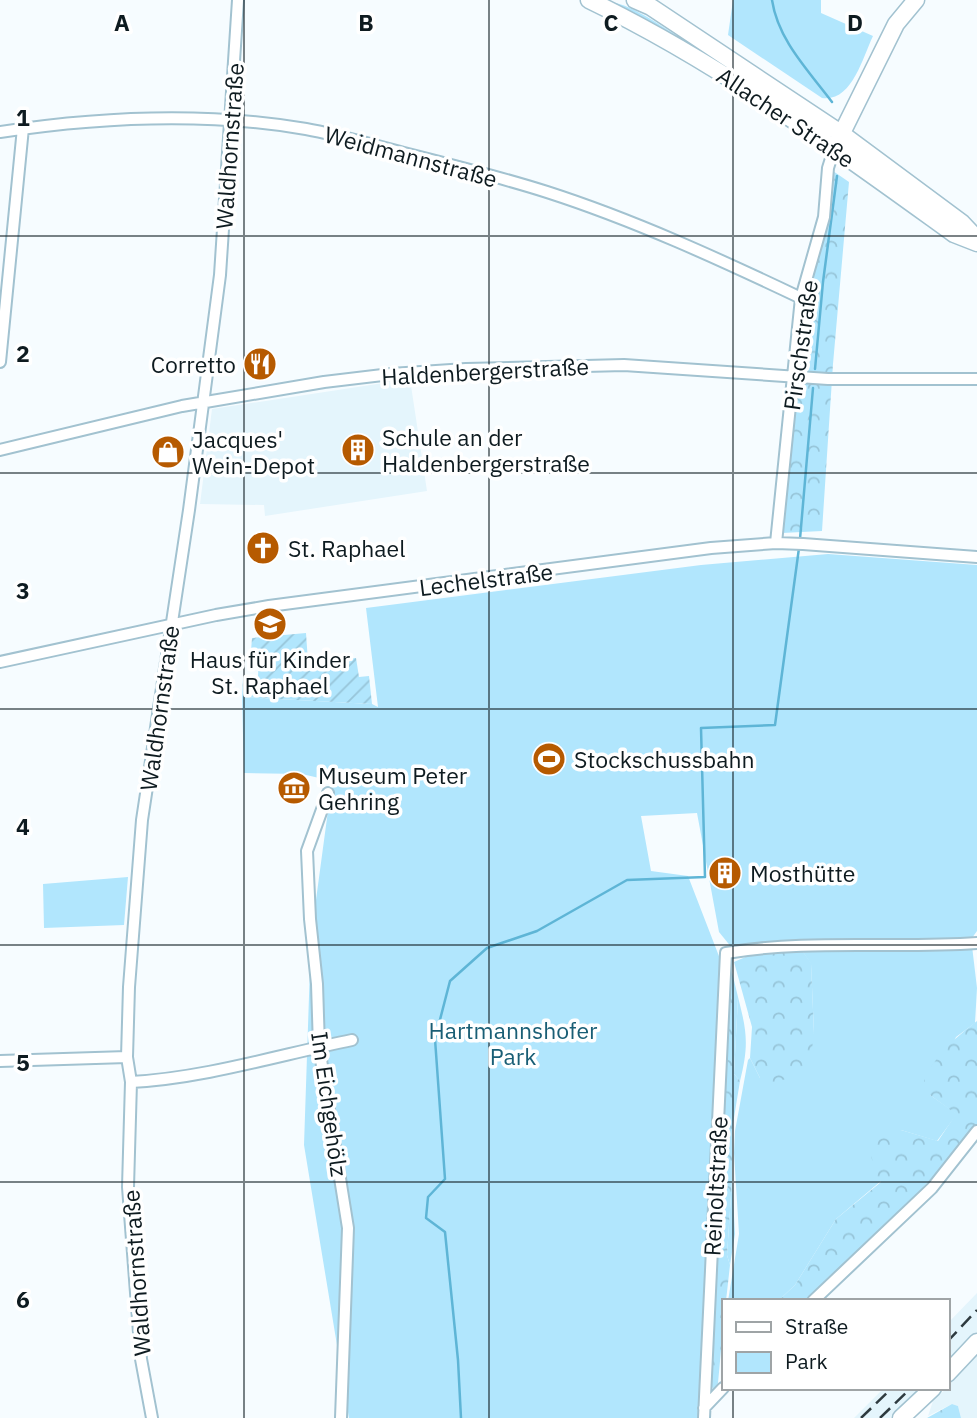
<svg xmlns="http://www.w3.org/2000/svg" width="977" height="1418" font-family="'IBM Plex Sans',sans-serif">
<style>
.built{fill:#e4f5fc}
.green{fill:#b1e6fd}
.forest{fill:url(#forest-crowns)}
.garden{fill:url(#garden-furrows)}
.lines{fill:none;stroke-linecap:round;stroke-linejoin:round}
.stream{stroke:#5eb5d6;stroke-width:2.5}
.street-casing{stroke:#a2c2d0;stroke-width:14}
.secondary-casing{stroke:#a2c2d0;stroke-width:19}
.street{stroke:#fff;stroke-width:10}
.secondary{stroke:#fff;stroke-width:16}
.rail{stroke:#2e3a3f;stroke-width:2.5;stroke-dasharray:14 7;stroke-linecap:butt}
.grid{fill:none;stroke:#0e1b20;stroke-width:2;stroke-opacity:0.55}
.labels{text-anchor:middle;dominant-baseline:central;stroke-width:7;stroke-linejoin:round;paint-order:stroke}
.street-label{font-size:23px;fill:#0e1b20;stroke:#fff}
.poi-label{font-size:23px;fill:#0e1b20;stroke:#fff;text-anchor:start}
.park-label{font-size:23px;fill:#195e75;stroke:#fff}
.grid-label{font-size:23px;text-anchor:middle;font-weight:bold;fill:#0e1b20;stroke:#fff;stroke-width:7;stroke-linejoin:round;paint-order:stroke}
</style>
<defs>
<pattern id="forest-crowns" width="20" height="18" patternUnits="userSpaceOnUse" patternTransform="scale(1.75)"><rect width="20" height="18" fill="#b1e6fd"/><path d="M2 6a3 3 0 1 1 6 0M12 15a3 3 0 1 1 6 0" fill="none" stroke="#97c5d9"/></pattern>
<pattern id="garden-furrows" width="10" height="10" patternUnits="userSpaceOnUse" patternTransform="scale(1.75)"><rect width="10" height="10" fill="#b1e6fd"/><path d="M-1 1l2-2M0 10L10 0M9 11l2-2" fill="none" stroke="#97c5d9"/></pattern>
</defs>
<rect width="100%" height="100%" fill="#f6fcff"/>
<path class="built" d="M410,379L427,491L265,516L264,505L200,504L212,409Z
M977,1293V1332L947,1363V1324Z
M977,1353V1418H961L958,1406L952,1404L928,1416L933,1401L947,1388Z
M884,1388H922L890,1418H854Z"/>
<path class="green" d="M597,0C626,0 655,22 679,37C729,66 776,98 823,131L822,133Z
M733,0H821V13L873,36C862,59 852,102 822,98L728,35Z
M828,554L977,565V931L972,938L899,942L799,940L732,948L719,932L697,813L641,816L651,871L688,876L722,964L701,1418H349L304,1145L311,937L332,781L302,774L244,773L242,697L372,704L378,707L366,608L701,565Z
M128,877L124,925L44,928L43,884Z
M972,946L977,988L975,1023L956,1037L930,1095L957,1114L937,1141L901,1130L881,1181L836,1219L795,1285L778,1301H728L739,1234L734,1153L735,1131L748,1060L750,1058L760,1078L814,1033L811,964L801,949Z
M738,997C747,1032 749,1045 740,1081L734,1074Z
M732,1180L735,1234L730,1265L727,1255Z"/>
<path class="forest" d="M833,171L849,182L833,364L822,531L782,533L804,298Z
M801,949L811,963L814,1033L810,1067L803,1075L774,1082L760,1078L750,1058L752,1027L734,962L759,951Z
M731,968L738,997L734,1074L740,1081L732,1130V1180L727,1255L730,1265L726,1301H723V1328L718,1383L714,1391L711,1385L727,969Z
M977,1021V1125L946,1164L878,1233L806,1301H778L795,1285L836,1219L881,1182L875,1175L867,1134L901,1130L938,1141L956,1114L930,1095L924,1081C935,1055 955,1038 977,1021Z
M952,1404L958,1406L961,1418H927Z"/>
<path class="garden" d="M306,633L308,662L356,658L359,677L369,676L372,704L242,697L243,678L258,677L259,652L251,651L252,638Z"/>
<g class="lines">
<path class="stream" d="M772,0C778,40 808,70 832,102
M815,369L823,282L837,176
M800,539L813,388
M461,1418L458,1360L445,1232L426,1218L428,1197L445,1179L435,1039L450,981L487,948L537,931L627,880L705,877L701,728L775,725L799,548"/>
<defs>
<path id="street" d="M0,132C99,117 207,112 306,129C339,135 372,145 404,153C452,165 500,177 547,192C634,220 719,259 801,298
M0,362L23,128
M0,450L182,406L324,382L391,374L466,369L624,365L828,379H977
M776,543L801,298L824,217L828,168L834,149
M0,662L216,615L269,606L711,548L776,543L803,544L977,557
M328,793L307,851L310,919L317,984L319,1047L348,1228L341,1418
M0,1061L127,1057
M131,1082C205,1078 279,1055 352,1040
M813,1301L932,1188L977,1131
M704,1408L723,1388
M152,1418L141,1359L128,1187L131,1082L127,1057L129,987L142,820L189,510L220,275L238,0
M704,1418L726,953C809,939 893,949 977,943"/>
<path id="secondary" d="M589,0C720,63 836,149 954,234L977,243
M635,0L651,7L842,134L962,223L977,239
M838,141L896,24L916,0
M947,1374L977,1342
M901,1418L933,1388"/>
</defs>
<use href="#street" class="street-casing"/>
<use href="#secondary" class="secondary-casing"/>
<use href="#street" class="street"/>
<use href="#secondary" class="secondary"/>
<path class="rail" d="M947,1342L977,1310
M861,1418L892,1388
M880,1418L911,1388"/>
</g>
<path class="grid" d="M244,0V1418M489,0V1418M733,0V1301M0,236H977M0,473H977M0,709H977M0,945H977M0,1182H977M733,1388V1418"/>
<defs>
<symbol id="restaurant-disc" viewBox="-11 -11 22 22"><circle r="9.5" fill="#b65a00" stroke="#fff"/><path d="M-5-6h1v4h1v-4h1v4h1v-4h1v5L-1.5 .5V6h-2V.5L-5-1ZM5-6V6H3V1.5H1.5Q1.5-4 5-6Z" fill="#fff"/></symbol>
<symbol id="building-disc" viewBox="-11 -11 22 22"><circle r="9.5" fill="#b65a00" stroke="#fff"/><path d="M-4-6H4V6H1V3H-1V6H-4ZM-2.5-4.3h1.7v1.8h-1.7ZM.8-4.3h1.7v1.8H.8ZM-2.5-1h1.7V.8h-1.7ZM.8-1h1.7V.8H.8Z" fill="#fff"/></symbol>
<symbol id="shop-disc" viewBox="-11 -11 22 22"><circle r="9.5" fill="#b65a00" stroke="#fff"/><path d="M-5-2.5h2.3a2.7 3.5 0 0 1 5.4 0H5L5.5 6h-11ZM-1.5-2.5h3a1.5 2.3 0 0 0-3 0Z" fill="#fff"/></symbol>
<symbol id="church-disc" viewBox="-11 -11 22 22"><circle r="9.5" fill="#b65a00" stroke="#fff"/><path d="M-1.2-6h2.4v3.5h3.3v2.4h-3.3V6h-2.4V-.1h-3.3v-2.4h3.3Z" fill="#fff"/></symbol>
<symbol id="school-disc" viewBox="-11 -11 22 22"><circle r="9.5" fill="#b65a00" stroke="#fff"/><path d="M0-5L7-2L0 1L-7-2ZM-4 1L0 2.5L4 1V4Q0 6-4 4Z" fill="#fff"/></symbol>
<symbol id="stadium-disc" viewBox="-11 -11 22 22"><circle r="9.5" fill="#b65a00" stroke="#fff"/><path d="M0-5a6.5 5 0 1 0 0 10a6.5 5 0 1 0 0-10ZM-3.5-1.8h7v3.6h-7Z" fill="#fff"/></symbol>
<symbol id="museum-disc" viewBox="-11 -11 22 22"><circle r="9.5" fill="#b65a00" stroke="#fff"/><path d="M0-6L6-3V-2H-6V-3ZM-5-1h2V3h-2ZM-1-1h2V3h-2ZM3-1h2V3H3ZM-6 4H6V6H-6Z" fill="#fff"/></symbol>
</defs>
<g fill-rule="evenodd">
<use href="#restaurant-disc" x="241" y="345" width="38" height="38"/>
<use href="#building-disc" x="339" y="431" width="38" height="38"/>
<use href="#shop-disc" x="149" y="433" width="38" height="38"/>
<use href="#church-disc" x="244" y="529" width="38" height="38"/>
<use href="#school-disc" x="251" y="605" width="38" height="38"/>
<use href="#stadium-disc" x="530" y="740" width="38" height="38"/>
<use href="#museum-disc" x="275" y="769" width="38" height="38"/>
<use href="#building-disc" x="706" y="854" width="38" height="38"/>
</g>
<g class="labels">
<g class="street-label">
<text transform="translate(786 117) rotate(34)">Allacher Straße</text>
<text transform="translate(229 146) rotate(-86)">Waldhornstraße</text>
<text transform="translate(411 156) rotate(15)">Weidmannstraße</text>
<text transform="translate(800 345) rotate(-82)">Pirschstraße</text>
<text transform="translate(485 371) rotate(-3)">Haldenbergerstraße</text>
<text transform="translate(486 579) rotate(-7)">Lechelstraße</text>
<text transform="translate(159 708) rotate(-82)">Waldhornstraße</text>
<text transform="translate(330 1104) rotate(82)">Im Eichgehölz</text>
<text transform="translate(715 1186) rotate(-87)">Reinoltstraße</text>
<text transform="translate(136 1273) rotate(-94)">Waldhornstraße</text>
</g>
<g class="poi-label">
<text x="236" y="364" text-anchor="end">Corretto</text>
<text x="382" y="437">Schule an der<tspan x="382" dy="26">Haldenbergerstraße</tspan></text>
<text x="192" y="439">Jacques'<tspan x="192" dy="26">Wein-Depot</tspan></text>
<text x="288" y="548">St. Raphael</text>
<text x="270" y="659" text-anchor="middle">Haus für Kinder<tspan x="270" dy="26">St. Raphael</tspan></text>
<text x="574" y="759">Stockschussbahn</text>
<text x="318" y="775">Museum Peter<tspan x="318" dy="26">Gehring</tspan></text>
<text x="750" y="873">Mosthütte</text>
</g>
<g class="park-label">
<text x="513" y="1030">Hartmannshofer<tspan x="513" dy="26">Park</tspan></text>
</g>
</g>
<g class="grid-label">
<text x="122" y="31">A</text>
<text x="366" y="31">B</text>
<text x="611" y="31">C</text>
<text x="855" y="31">D</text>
<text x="23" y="126">1</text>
<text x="23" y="362">2</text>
<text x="23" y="599">3</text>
<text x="23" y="835">4</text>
<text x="23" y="1071">5</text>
<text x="23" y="1308">6</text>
</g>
<rect x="722" y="1299" width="228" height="91" fill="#ffffff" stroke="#9fa4a6" stroke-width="2"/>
<rect x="736" y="1322" width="35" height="10" fill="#ffffff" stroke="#9fa4a6" stroke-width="2"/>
<text x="785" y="1334" font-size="21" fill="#0e1b20">Straße</text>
<rect x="736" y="1352" width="35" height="21" fill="#b1e6fd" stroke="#9fa4a6" stroke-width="2"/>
<text x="785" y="1369" font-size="21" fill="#0e1b20">Park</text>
</svg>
